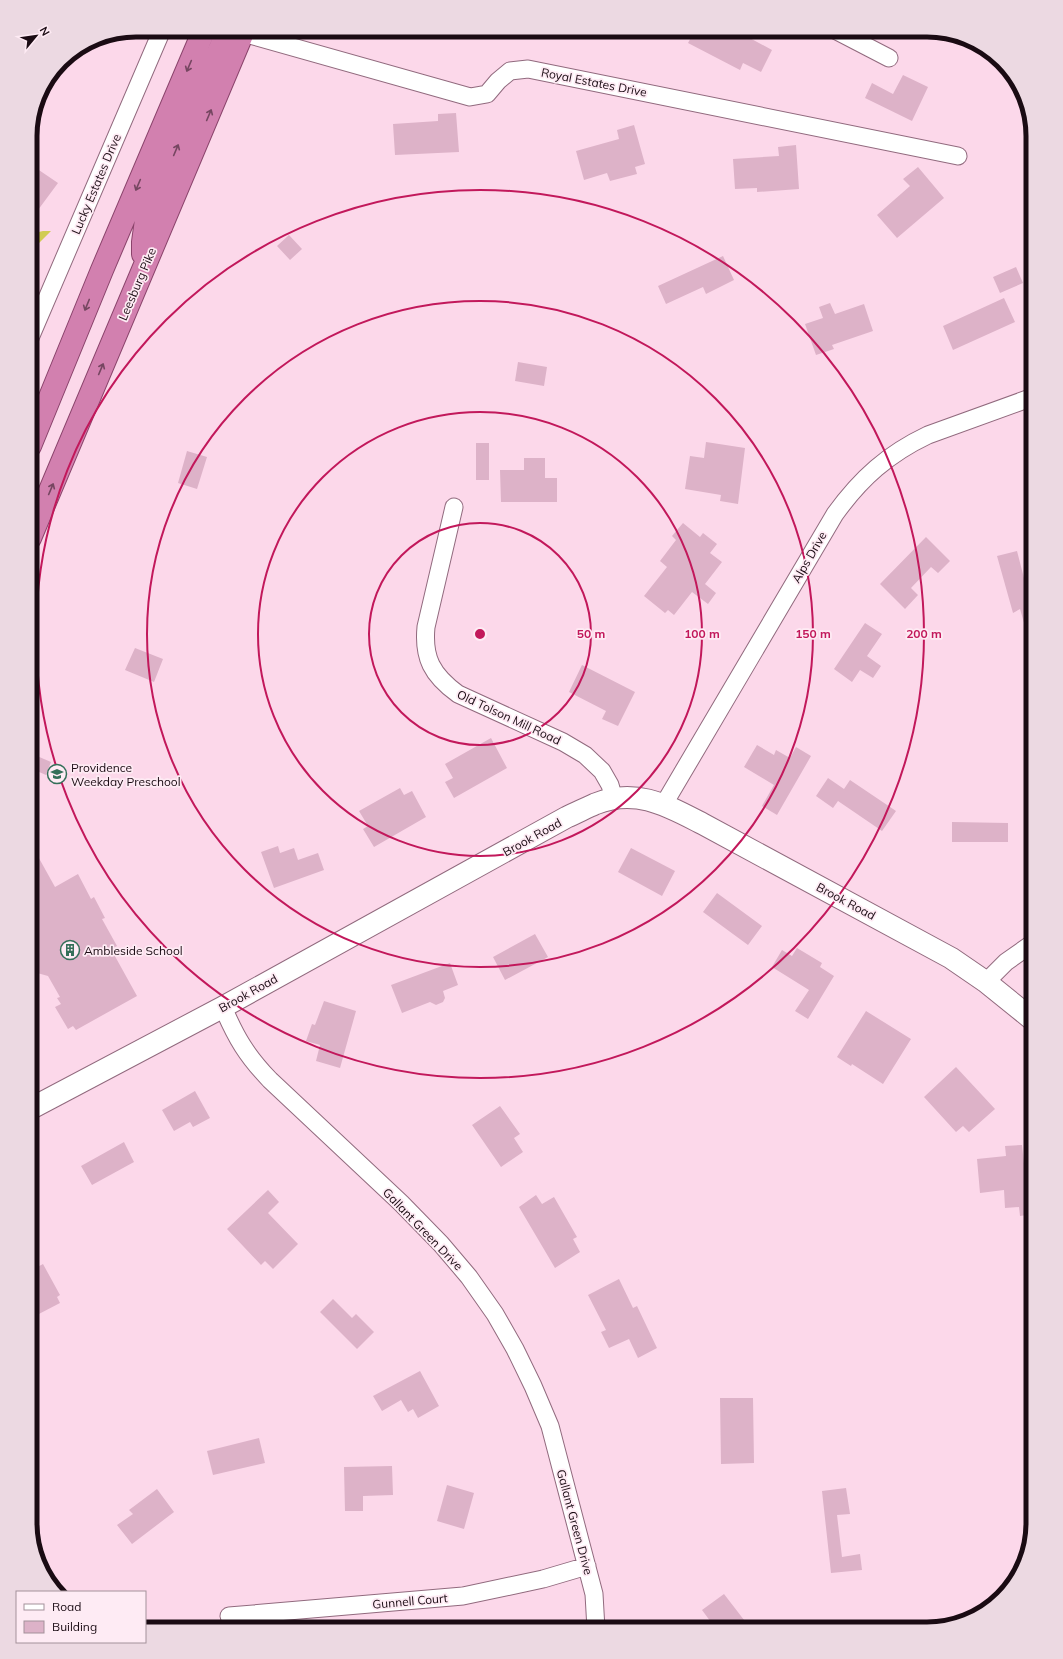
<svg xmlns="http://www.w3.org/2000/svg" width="1063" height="1659" font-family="Mulish,sans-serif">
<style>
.green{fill:#d1cc53}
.building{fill:#ddb2c8}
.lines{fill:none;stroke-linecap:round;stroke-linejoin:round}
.minor-casing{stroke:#916a7e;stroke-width:19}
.tertiary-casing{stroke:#916a7e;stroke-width:23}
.trunk-casing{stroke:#8a436b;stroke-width:24}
.minor{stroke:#fff;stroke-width:17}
.tertiary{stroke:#fff;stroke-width:21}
.trunk{stroke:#d280af;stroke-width:22}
.oneway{stroke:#764661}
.ring{fill:none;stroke:#c2185b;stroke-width:2}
.labels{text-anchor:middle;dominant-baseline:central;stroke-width:3.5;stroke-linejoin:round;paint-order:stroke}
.street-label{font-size:12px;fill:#1a0b13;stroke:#feebf4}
.poi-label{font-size:12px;fill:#1a0b13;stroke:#feebf4;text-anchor:start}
.rim{fill:none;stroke:#1a0b13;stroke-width:5}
.centre{fill:#c2185b;stroke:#feebf4;stroke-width:2}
.ring-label{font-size:12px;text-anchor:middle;font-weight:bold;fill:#c2185b;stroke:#feebf4;stroke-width:3.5;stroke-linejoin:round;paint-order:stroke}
</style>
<rect width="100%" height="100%" fill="#fcd8ea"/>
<path class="green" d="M43,231H51L38,244L30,259V234Z"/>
<path class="building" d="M695,30H735L772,50L761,72L743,63L740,70L688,43Z
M903,75L928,87L912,121L865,98L872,83L893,94Z
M456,113L459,152L395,155L393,124L438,121V114Z
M634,125L645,164L635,167L637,174L610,181L607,173L584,180L576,151L619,139L617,130Z
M796,145L799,189L757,192V188L735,189L733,159L779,156L778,147Z
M30,164L58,183L38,210L30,205Z
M918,167L944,198L897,238L877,215L910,186L903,179Z
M289,235L302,249L290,260L277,246Z
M723,256L734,280L706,294L703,287L666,304L658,286Z
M1016,267L1023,283L1000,293L993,277Z
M1004,298L1015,322L953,350L943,326Z
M830,303L835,314L864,304L873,331L832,345L834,349L816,355L805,324L823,318L819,307Z
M518,362L547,367L544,386L515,381Z
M706,442L745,448L738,504L720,501L721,495L685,489L690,456L704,458Z
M476,443H489V480H476Z
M187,451L207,457L197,489L178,483Z
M524,458H545V478H557V502H501L500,470H524Z
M683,523L700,537L703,533L717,544L710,553L722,562L705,584L716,593L708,604L692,592L674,615L668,610L665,613L644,596L667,567L660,561L676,540L672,536Z
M926,537L950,561L938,573L931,567L911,588L918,595L905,609L880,584Z
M1017,551L1025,582L1033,581V642L1030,643L1020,609L1013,613L997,556Z
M865,623L882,634L867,656L881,666L873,678L860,670L852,682L834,669Z
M135,648L163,659L154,682L125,670Z
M582,665L635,692L618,726L602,719L606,711L569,692Z
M491,738L507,768L454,798L445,782L453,778L445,764Z
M757,745L774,755L776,750L790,758L796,747L811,756L777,815L762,806L774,785L744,767Z
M30,753L51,762L46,775L30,768Z
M828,778L844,789L850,780L896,811L882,831L838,801L833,808L816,796Z
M400,788L404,795L412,791L426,817L374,847L363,829L368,826L359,811Z
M952,822L1008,823V842H952Z
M30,842L55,887L78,874L91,899L94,897L105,918L102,919L117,946L111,949L137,996L76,1030L73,1026L68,1029L55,1007L61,1004L57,998L60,997L48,976L30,971Z
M278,846L280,853L294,848L298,860L318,853L324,870L274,888L261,852Z
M631,848L675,871L662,896L618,872Z
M717,893L762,926L748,945L703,912Z
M535,934L548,957L505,980L493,957Z
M797,948L822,963L820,967L834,976L808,1019L795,1011L809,990L772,967L782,950L792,956Z
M450,963L458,985L443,991L445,998L443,1002L436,1005L430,1002L402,1013L391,985Z
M324,1001L356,1011L340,1068L316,1061L320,1045L306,1041L312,1024L315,1025Z
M866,1011L911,1039L883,1084L852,1064L851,1066L837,1057Z
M956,1067L995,1109L969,1132L963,1126L956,1132L924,1097Z
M195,1091L210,1118L193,1127L190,1122L174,1131L162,1110Z
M500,1106L520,1134L514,1138L523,1152L501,1167L472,1125Z
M124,1142L134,1162L92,1185L81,1166Z
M1022,1145L1025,1173L1033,1172V1214L1020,1216L1019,1207L1005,1208L1004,1190L980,1193L977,1159L1006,1156L1005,1146Z
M268,1190L279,1202L268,1213L298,1244L273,1269L265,1261L261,1265L227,1229Z
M536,1195L542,1204L554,1197L577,1237L573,1239L580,1252L555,1268L519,1207Z
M43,1264L60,1295L57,1297L60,1303L35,1316L30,1306V1271Z
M619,1279L633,1308L637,1306L657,1348L638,1358L629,1339L609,1348L601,1332L606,1330L588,1295Z
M333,1299L352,1318L356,1314L374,1332L357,1349L320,1312Z
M420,1371L439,1406L418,1418L413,1409L408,1412L401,1400L382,1411L373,1396Z
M720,1398H753L754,1463L721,1464Z
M259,1438L265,1463L213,1475L207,1451Z
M392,1466L393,1495L363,1496V1511H345L344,1467Z
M447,1485L474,1493L464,1529L437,1521Z
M846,1488L850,1514L837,1515L842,1557L860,1554L862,1570L831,1573L822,1491Z
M157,1489L174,1512L132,1544L117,1525L133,1514L129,1510Z
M724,1594L751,1629H716L702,1610Z"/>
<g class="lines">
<defs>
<path id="minor" d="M835,30L889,58
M243,33L470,97L487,94L498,81L510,71L528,69L958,156
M30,338L162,30
M454,507L426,627C423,658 432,675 458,694L563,742L585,755L602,771L610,785L614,799
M664,804L835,514C861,478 888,454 928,435L1033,397
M986,982L1006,962L1033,943
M223,1007C236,1038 247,1056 270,1080L401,1203L441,1244L469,1277L495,1314L515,1349L533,1386L550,1426L594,1594L596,1629
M229,1616L463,1596L543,1579L587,1566"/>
<path id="tertiary" d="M30,1109L223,1007L567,817C576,813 586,808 595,804C636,787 668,806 703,824L951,958L986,982L1033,1020"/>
<path id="trunk" d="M143,254V242L146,220L228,30
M30,446L102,270L204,30
M30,538L244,30"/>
</defs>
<use href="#minor" class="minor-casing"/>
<use href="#tertiary" class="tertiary-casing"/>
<use href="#trunk" class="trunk-casing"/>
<use href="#minor" class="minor"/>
<use href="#tertiary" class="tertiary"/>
<use href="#trunk" class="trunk"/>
</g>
<defs><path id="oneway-shaft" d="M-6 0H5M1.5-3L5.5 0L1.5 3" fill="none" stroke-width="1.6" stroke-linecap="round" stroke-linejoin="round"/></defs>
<g class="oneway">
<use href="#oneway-shaft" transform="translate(189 66) rotate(113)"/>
<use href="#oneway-shaft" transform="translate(209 115) rotate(-67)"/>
<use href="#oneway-shaft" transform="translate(176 150) rotate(-67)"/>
<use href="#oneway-shaft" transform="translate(138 185) rotate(113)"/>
<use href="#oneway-shaft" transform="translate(87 305) rotate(112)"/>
<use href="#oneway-shaft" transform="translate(101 369) rotate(-67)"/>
<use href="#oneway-shaft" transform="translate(51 489) rotate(-67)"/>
</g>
<g class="ring">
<circle cx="480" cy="634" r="111"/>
<circle cx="480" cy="634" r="222"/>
<circle cx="480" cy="634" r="333"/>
<circle cx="480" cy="634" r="444"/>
</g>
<defs>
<symbol id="school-ring" viewBox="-11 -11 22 22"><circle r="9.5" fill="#feebf4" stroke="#346f59" stroke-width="1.5"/><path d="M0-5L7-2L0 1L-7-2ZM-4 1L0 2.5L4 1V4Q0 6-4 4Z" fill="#346f59"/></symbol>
<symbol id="building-ring" viewBox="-11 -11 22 22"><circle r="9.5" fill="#feebf4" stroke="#346f59" stroke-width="1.5"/><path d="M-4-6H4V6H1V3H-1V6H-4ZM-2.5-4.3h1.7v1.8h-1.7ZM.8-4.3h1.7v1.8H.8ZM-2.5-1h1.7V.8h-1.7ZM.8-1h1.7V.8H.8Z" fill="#346f59"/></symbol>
</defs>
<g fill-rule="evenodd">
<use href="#school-ring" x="46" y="763" width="22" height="22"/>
<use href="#building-ring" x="59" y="939" width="22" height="22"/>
</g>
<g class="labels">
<g class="street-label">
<text transform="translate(594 82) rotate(11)">Royal Estates Drive</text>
<text transform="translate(96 184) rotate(-67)">Lucky Estates Drive</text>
<text transform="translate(137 284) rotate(-67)">Leesburg Pike</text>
<text transform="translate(809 557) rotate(-60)">Alps Drive</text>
<text transform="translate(509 717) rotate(25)">Old Tolson Mill Road</text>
<text transform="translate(532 837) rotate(-29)">Brook Road</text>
<text transform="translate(846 901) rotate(28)">Brook Road</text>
<text transform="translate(248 993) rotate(-29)">Brook Road</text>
<text transform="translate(423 1229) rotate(46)">Gallant Green Drive</text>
<text transform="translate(575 1522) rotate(75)">Gallant Green Drive</text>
<text transform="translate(410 1601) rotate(-5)">Gunnell Court</text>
</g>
<g class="poi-label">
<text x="71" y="767">Providence<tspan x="71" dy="14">Weekday Preschool</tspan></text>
<text x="84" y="950">Ambleside School</text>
</g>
</g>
<path d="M0 0H1063V1659H0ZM136 37H927A99 99 0 0 1 1026 136V1523A99 99 0 0 1 927 1622H136A99 99 0 0 1 37 1523V136A99 99 0 0 1 136 37Z" fill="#ecd9e2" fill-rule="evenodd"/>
<path class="rim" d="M136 37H927A99 99 0 0 1 1026 136V1523A99 99 0 0 1 927 1622H136A99 99 0 0 1 37 1523V136A99 99 0 0 1 136 37Z"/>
<circle cx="480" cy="634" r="6" class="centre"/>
<g class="ring-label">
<text x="591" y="638">50 m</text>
<text x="702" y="638">100 m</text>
<text x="813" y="638">150 m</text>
<text x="924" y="638">200 m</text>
</g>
<rect x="16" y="1591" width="130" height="52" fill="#feebf4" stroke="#a3919a"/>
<rect x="24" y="1604" width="20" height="6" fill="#ffffff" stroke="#a3919a"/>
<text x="52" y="1611" font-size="12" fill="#1a0b13">Road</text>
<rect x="24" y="1621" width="20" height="12" fill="#ddb2c8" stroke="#a3919a"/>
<text x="52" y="1631" font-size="12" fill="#1a0b13">Building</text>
<g transform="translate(36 36) rotate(61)" stroke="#feebf4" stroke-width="3" paint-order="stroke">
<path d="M0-3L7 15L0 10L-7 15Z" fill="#1a0b13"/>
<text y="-6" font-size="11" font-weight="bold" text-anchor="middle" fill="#1a0b13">N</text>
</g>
</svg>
